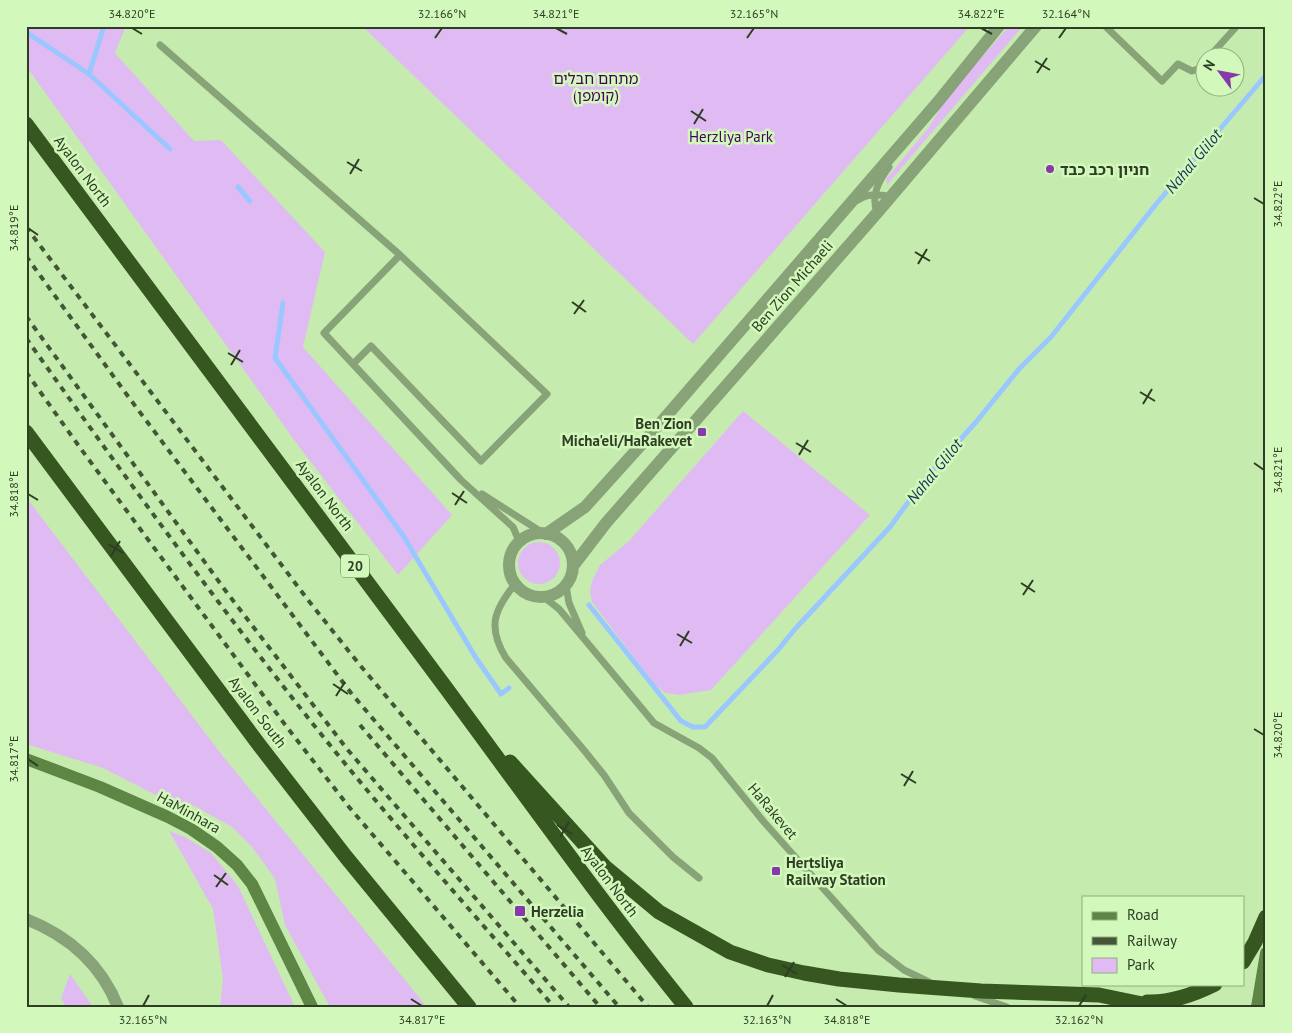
<svg xmlns="http://www.w3.org/2000/svg" width="1292" height="1033" font-family="'PT Sans','Noto Sans Hebrew',sans-serif">
<style>
.green{fill:#e0bbf3}
.lines{fill:none;stroke-linecap:round;stroke-linejoin:round}
.stream{stroke:#9ac7ff;stroke-width:5}
.lane{stroke:#87a377;stroke-width:7}
.street{stroke:#87a377;stroke-width:12}
.secondary{stroke:#5d8543;stroke-width:12}
.highway{stroke:#36571f;stroke-width:15}
.rail{stroke:#435637;stroke-width:4;stroke-dasharray:6 6;stroke-linecap:butt}
.ticks{fill:none;stroke:#2e3d24;stroke-width:2}
.poi-dot{fill:#8839a9;stroke:#d2f9bb;stroke-width:2}
.labels{text-anchor:middle;dominant-baseline:central;stroke-width:5;stroke-linejoin:round;paint-order:stroke}
.shield{fill:#d2f9bb;stroke:#5f7551;stroke-width:1}
.shield-label{font-size:14px;font-weight:bold;fill:#2e3d24}
.park-label{font-size:15px;fill:#47005e;stroke:#d2f9bb}
.poi-label{font-size:15px;font-weight:bold;fill:#2e3d24;stroke:#d2f9bb;text-anchor:start}
.street-label{font-size:15px;fill:#2e3d24;stroke:#d2f9bb}
.water-label{font-size:16px;font-style:italic;fill:#143256;stroke:#d2f9bb}
.neatline{fill:none;stroke:#2e3d24;stroke-width:2}
.ticks-label{font-size:12px;text-anchor:middle;fill:#2e3d24}
</style>
<rect width="100%" height="100%" fill="#c5ecae"/>
<path class="green" d="M26,26H126L115,53L194,141L221,140L325,252L303,347L452,515L398,575L297,444L26,66Z
M362,26H970L693,344Z
M1009,26H1023L887,185L886,179L929,127L949,95Z
M743,411L870,515L711,690L679,695L665,693L654,684L592,602L590,592L592,581L600,565L629,541Z
M26,497L222,755L427,1007H330L285,925L275,879L261,859L251,846L232,827L189,803L179,807L103,768L26,744Z
M518 563a21 21 0 1 1 42 0a21 21 0 1 1-42 0Z
M169,831L185,837L211,853L238,886L295,1007H220L223,979L213,909Z
M70,974L93,1007H66L61,998Z"/>
<g class="lines">
<path class="stream" d="M26,32L89,74L170,149
M89,74L104,26
M238,187L250,201
M283,303L275,358L404,537L476,658L501,694L509,688
M589,605L681,721L693,727H705L778,650L795,629L890,527L926,478L976,422L1019,369L1051,337L1157,203L1266,75"/>
<path class="lane" d="M1105,26L1162,81L1178,64L1192,71L1198,69L1204,61
M160,45L400,255
M1208,58L1237,26
M858,200C869,193 879,194 891,197
M877,213C871,195 878,182 889,167
M353,364L371,346L481,461L547,394L400,255L324,333L461,480L513,527L519,541
M482,494L543,533
M515,584C494,610 487,627 506,658L583,749L604,775L629,813L673,857L699,878
M566,586L569,603L582,633
M545,598L559,609L585,640L654,723L699,748L712,758L764,822L878,950L904,970L929,982
M975,996L1007,1007"/>
<path class="street" d="M509 565a32 32 0 1 1 64 0a32 32 0 1 1-64 0Z
M546,534L585,507L650,435L937,103L999,26
M573,566L606,523L877,213L1036,26
M26,919C69,936 101,964 118,1007"/>
<path class="secondary" d="M26,759L100,787L168,817L191,829L217,847L237,865L252,884L312,1007
M1257,1007L1266,953"/>
<path class="highway" d="M26,124C165,311 304,497 443,684C523,792 601,902 686,1007
M26,432L260,746L346,857L469,1007
M510,762L605,867L659,912L730,952L768,965L804,973L839,979L899,985L981,991L1099,995L1157,1007
M1243,962L1255,942L1266,917
M1147,1002C1171,1003 1193,995 1215,984"/>
<path class="rail" d="M26,227L308,600L359,664L648,1007
M26,256L130,399L351,693L619,1007
M26,316L225,590L347,749L569,1007
M26,338C113,460 201,582 294,700C376,805 466,905 554,1007
M26,372L81,449L283,722L349,807L520,1007
M360,725L600,1007"/>
</g>
<path class="ticks" d="M132,28L142,34M556,28L567,34M981,28L992,34M435,38L442,28M747,38L754,28M1059,38L1066,28M1035,61L1050,70M1037,73L1047,58M691,111L706,121M694,124L703,109M347,162L362,171M350,174L359,159M1254,198L1264,204M28,228L38,235M915,252L930,261M918,264L927,249M572,302L586,312M574,314L584,300M228,353L243,362M231,365L240,350M1140,392L1155,401M1143,404L1152,389M796,443L811,452M799,455L808,440M1254,463L1264,470M452,493L467,503M28,494L38,500M455,505L464,491M108,544L123,553M111,556L120,541M1021,583L1035,592M1023,595L1033,580M677,634L692,643M680,646L689,631M333,684L348,694M336,696L345,682M1254,729L1264,735M28,759L38,766M901,774L916,783M904,786L913,771M557,825L572,834M560,837L569,822M214,875L228,885M216,887L226,873M782,965L797,974M785,977L794,962M411,999L422,1006M836,999L847,1006M143,1006L149,995M767,1006L773,995M1079,1006L1086,995"/>
<g class="poi-dot">
<circle cx="1050" cy="169" r="5"/>
<rect x="697" y="427" width="10" height="10" rx="2.5"/>
<rect x="771" y="866" width="10" height="10" rx="2.5"/>
<rect x="514" y="905" width="12" height="12" rx="2.5"/>
</g>
<g class="labels">
<rect class="shield" x="341" y="554.5" width="28" height="23" rx="4"/>
<g class="shield-label">
<text x="355" y="566">20</text>
</g>
<g class="park-label">
<text x="596" y="78">מתחם חבלים<tspan x="596" dy="17">(קומפן)</tspan></text>
<text x="731" y="136">Herzliya Park</text>
</g>
<g class="poi-label">
<text x="1060" y="169">חניון רכב כבד</text>
<text x="692" y="423" text-anchor="end">Ben Zion<tspan x="692" dy="17">Micha'eli/HaRakevet</tspan></text>
<text x="786" y="862">Hertsliya<tspan x="786" dy="17">Railway Station</tspan></text>
<text x="531" y="911">Herzelia</text>
</g>
<g class="street-label">
<text transform="translate(83 171) rotate(53)">Ayalon North</text>
<text transform="translate(792 286) rotate(-49)">Ben Zion Michaeli</text>
<text transform="translate(325 495) rotate(53)">Ayalon North</text>
<text transform="translate(258 712) rotate(53)">Ayalon South</text>
<text transform="translate(773 811) rotate(50)">HaRakevet</text>
<text transform="translate(189 812) rotate(29)">HaMinhara</text>
<text transform="translate(610 881) rotate(53)">Ayalon North</text>
</g>
<g class="water-label">
<text transform="translate(1193 161) rotate(-50)">Nahal Glilot</text>
<text transform="translate(934 471) rotate(-51)">Nahal Glilot</text>
</g>
</g>
<rect width="1292" height="1033" fill="none" stroke="#d2f9bb" stroke-width="55"/>
<rect x="1082" y="896" width="162" height="90" fill="#d2f9bb" stroke="#90ae7f"/>
<rect x="1092" y="912" width="25" height="8" fill="#5d8543" stroke="#90ae7f"/>
<text x="1127" y="920" font-size="15" fill="#2e3d24">Road</text>
<rect x="1092" y="937" width="25" height="8" fill="#435637" stroke="#90ae7f"/>
<text x="1127" y="946" font-size="15" fill="#2e3d24">Railway</text>
<rect x="1092" y="958" width="25" height="15" fill="#e0bbf3" stroke="#90ae7f"/>
<text x="1127" y="970" font-size="15" fill="#2e3d24">Park</text>
<g transform="translate(1220 72) rotate(302)"><circle r="24" fill="#d2f9bb" stroke="#90ae7f"/>
<path d="M0-4L9 19L0 12L-9 19Z" fill="#8839a9"/>
<text y="-8" font-size="14" font-weight="bold" text-anchor="middle" fill="#2e3d24">N</text>
</g>
<rect x="28" y="28" width="1236" height="978" class="neatline"/>
<g class="ticks-label">
<text x="132" y="18">34.820°E</text>
<text x="442" y="18">32.166°N</text>
<text x="556" y="18">34.821°E</text>
<text x="754" y="18">32.165°N</text>
<text x="981" y="18">34.822°E</text>
<text x="1066" y="18">32.164°N</text>
<text transform="translate(1278 204) rotate(-90)" y="4">34.822°E</text>
<text transform="translate(14 228) rotate(-90)" y="4">34.819°E</text>
<text transform="translate(1278 470) rotate(-90)" y="4">34.821°E</text>
<text transform="translate(14 494) rotate(-90)" y="4">34.818°E</text>
<text transform="translate(1278 735) rotate(-90)" y="4">34.820°E</text>
<text transform="translate(14 759) rotate(-90)" y="4">34.817°E</text>
<text x="143" y="1024">32.165°N</text>
<text x="422" y="1024">34.817°E</text>
<text x="767" y="1024">32.163°N</text>
<text x="847" y="1024">34.818°E</text>
<text x="1079" y="1024">32.162°N</text>
</g>
</svg>
